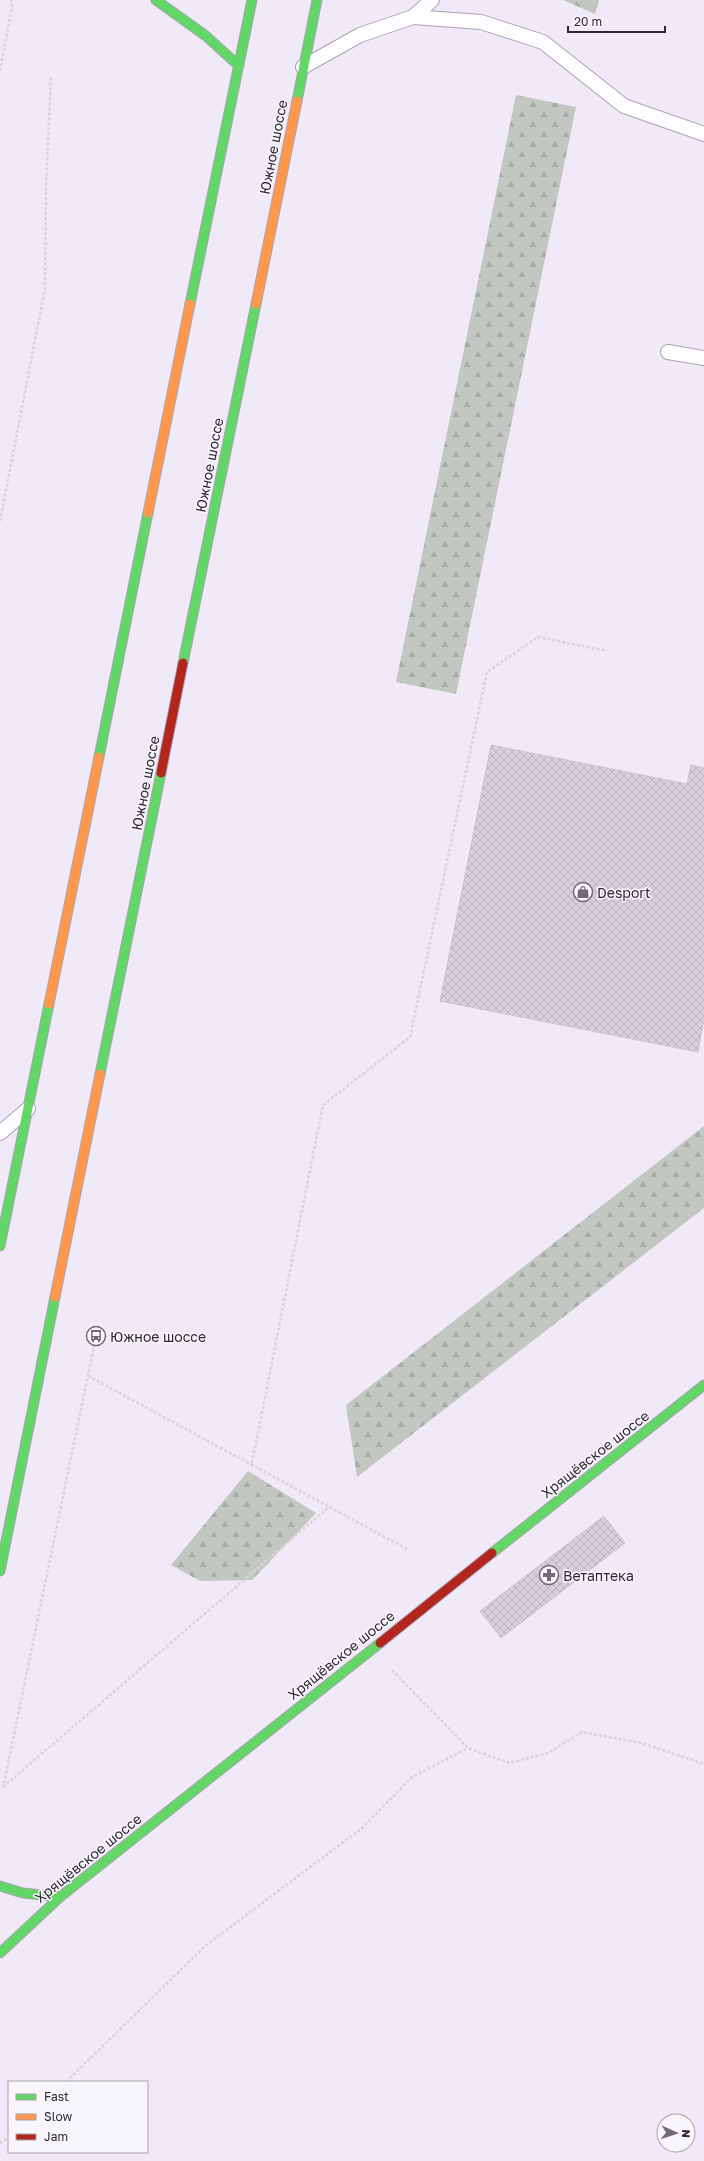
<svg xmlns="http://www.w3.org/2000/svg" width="704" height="2161" font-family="'Golos Text',sans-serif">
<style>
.forest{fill:url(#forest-firs)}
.building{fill:url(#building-cross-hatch);stroke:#cac4d0}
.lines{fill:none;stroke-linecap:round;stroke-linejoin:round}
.lane-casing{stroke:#aaa3b0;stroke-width:16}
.fast-casing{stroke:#aaa3b0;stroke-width:11}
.slow-casing{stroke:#aaa3b0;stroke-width:11}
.jam-casing{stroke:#aaa3b0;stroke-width:11}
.path{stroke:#d7d5d9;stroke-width:2.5;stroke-dasharray:3 2;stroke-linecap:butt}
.lane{stroke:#fdfcfe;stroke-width:14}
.fast{stroke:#63d668;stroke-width:9}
.slow{stroke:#ff974d;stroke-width:9}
.jam{stroke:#b3261e;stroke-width:9}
.labels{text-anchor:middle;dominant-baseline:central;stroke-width:3;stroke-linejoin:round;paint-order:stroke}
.street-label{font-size:14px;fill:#2d2733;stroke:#f8f5fb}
.poi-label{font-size:14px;fill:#2d2733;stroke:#f8f5fb;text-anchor:start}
</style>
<defs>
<pattern id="forest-firs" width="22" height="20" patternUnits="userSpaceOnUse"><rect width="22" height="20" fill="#c2c8c1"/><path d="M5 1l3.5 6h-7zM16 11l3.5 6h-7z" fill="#a7aca6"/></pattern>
<pattern id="building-cross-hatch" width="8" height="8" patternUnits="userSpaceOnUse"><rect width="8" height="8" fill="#d6d0dc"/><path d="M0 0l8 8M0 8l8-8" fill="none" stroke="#b8b3bd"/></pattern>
</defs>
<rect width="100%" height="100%" fill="#f0e9f7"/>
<path class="forest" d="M563,0H599L595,14Z
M516,95L576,107L456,694L396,682Z
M704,1126V1208L357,1477L346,1405Z
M248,1471L316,1513L252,1580L200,1581L171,1565Z"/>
<path class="building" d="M491,745L687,784L691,765L704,768V1019L698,1052L440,1001Z
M604,1516L625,1543L501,1638L480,1611Z"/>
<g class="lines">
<defs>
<path id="lane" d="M413,17L481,22L543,42L624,106L704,134
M303,67L360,35L413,17L432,0
M668,352L704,358
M0,1133L28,1109"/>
<path id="fast" d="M156,0L206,36L239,66
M297,101L317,0
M190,304L252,0
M183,663L256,304
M99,757L148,513
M100,1074L161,773
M0,1246L49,1004
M492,1553L704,1385
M0,1571L55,1297
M0,1886L23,1893L60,1897
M0,1953L60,1897L380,1643"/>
<path id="slow" d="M256,304L297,101
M148,513L190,304
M49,1004L99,757
M55,1297L100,1074"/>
<path id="jam" d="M161,773L183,663
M380,1643L492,1553"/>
</defs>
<use href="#lane" class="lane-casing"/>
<use href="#fast" class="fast-casing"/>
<use href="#slow" class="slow-casing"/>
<use href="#jam" class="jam-casing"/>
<path class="path" d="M0,71L12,7L11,0
M0,521L45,289L46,187L51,76
M88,1376L407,1549
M252,1463L323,1105L410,1037L487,672L538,637L607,651
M392,1670L468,1748L510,1763L548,1753L582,1732L642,1743L704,1764
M3,1787L329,1507
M3,1788L96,1336
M66,2082L205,1946L362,1828L412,1777L468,1748
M0,2143L9,2138"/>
<use href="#lane" class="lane"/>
<use href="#fast" class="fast"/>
<use href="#slow" class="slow"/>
<use href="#jam" class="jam"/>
</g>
<defs>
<symbol id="shop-ring" viewBox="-11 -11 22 22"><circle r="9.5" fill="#f8f5fb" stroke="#716b78" stroke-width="1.5"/><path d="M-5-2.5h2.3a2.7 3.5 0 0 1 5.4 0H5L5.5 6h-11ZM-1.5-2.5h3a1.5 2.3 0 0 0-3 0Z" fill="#716b78"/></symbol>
<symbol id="bus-ring" viewBox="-11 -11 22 22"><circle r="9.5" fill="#f8f5fb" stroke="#716b78" stroke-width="1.5"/><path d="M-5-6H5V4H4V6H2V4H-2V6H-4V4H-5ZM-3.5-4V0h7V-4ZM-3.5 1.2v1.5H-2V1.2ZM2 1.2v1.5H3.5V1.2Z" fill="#716b78"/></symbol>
<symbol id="pharmacy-ring" viewBox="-11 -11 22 22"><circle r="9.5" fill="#f8f5fb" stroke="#716b78" stroke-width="1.5"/><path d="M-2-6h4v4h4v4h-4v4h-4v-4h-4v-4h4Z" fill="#716b78"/></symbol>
</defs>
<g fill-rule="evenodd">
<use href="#shop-ring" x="572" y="881" width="22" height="22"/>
<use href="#bus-ring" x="85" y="1325" width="22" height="22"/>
<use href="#pharmacy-ring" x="538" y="1564" width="22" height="22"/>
</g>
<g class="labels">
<g class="street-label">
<text transform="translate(273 147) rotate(-79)">Южное шоссе</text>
<text transform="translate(209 465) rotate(-79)">Южное шоссе</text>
<text transform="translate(145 783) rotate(-79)">Южное шоссе</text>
<text transform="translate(595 1454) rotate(-38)">Хрящёвское шоссе</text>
<text transform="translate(341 1655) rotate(-39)">Хрящёвское шоссе</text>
<text transform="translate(88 1858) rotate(-39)">Хрящёвское шоссе</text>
</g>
<g class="poi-label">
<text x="597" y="892">Desport</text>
<text x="110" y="1336">Южное шоссе</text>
<text x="563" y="1575">Ветаптека</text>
</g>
</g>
<rect x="8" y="2081" width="140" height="72" fill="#f8f5fb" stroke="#a7a3ab"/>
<rect x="16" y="2094" width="20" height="6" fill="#63d668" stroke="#a7a3ab"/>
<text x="44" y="2101" font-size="12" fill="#2d2733">Fast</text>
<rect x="16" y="2114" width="20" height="6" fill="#ff974d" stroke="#a7a3ab"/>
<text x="44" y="2121" font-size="12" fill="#2d2733">Slow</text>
<rect x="16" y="2134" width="20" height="6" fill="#b3261e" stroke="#a7a3ab"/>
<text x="44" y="2141" font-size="12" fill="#2d2733">Jam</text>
<g transform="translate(676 2133) rotate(93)"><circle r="19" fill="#f8f5fb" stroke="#a7a3ab"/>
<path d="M0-3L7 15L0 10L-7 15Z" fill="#716b78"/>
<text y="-6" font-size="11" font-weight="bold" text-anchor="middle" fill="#2d2733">N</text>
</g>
<path d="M568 26v6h97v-6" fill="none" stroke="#2d2733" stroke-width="2"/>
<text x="574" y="26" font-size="12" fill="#2d2733" stroke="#f8f5fb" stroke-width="3" paint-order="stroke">20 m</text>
</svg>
